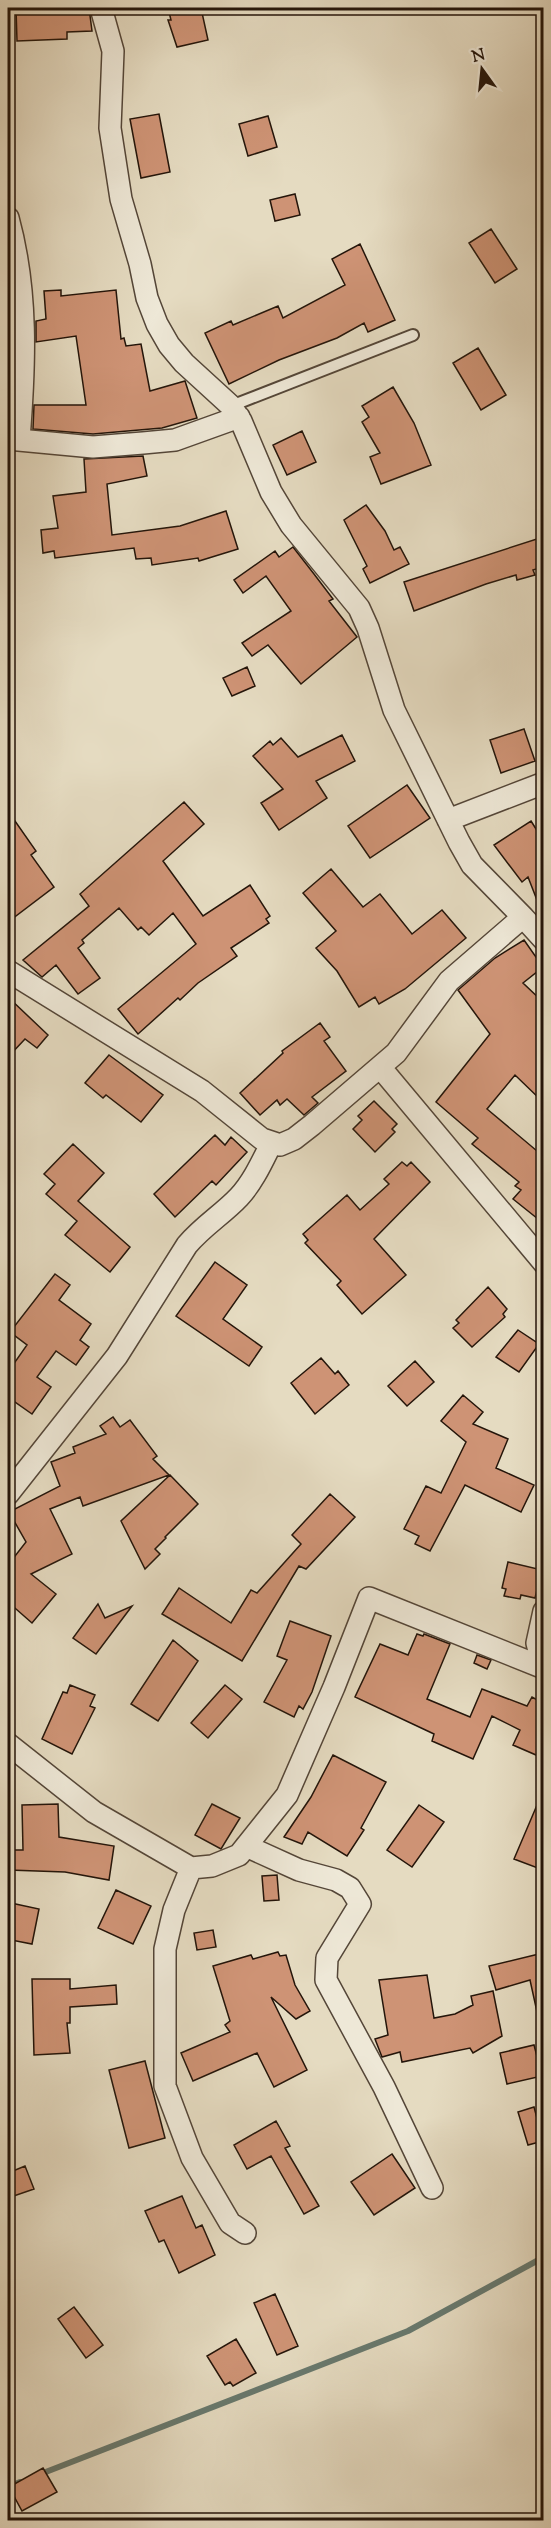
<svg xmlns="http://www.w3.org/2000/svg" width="551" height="2528" font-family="'Sorts Mill Goudy',serif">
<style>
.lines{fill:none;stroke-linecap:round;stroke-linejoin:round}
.stream{stroke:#68796e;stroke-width:6}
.building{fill:#ce9375;stroke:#24150a;stroke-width:1.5}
.lane-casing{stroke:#544638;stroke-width:14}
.street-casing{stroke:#544638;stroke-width:24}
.lane{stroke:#eee8d7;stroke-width:10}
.street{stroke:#eee8d7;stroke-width:21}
</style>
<rect width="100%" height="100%" fill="#e5dbc1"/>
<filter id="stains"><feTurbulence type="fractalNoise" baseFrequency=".00333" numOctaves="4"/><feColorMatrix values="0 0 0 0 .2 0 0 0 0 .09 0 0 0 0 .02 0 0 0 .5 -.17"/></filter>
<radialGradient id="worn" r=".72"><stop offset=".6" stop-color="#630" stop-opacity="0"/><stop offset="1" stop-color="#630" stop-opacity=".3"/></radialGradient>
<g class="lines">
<path class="stream" d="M38,2475L408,2331L544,2257
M8,2487L20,2482"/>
</g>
<path class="building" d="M16,8H89L92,31L67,32V39L17,41Z
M168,8H201L208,40L177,47L168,20H171Z
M159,114L170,172L141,178L130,119Z
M268,116L277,147L248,156L239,124Z
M295,194L300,215L275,221L270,200Z
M491,229L517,269L495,283L469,243Z
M360,244L395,320L368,332L364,323L337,338L279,360L229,384L205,333L231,321L233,325L278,306L283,318L345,285L332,259Z
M61,290V296L116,290L121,339L124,338L126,346L141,344L150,391L185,381L197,418L162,428L93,434L33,429L34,405H86L76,336L36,342V321L46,319L44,291Z
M478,348L506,395L481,410L453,363Z
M393,387L414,423L431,465L381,484L370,457L380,453L362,422L369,417L362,406Z
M302,431L316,462L287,475L273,445Z
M143,456L147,476L107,484L112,535L180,526L226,511L238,549L199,561L198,558L152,565L151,558L136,559L134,548L55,558L54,551L43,553L41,530L58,528L53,496L86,492L84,459Z
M366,505L385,531L394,550L400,547L409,564L370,583L363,569L367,566L344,520Z
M543,537V567L533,570L535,575L517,580L516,575L486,584L414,611L404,582Z
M293,547L314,574L333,599L329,601L357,637L301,684L268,645L252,656L242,643L291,611L266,576L243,593L234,580L275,551L279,557Z
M247,667L255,686L232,696L223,678Z
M524,729L535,761L501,773L490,740Z
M342,735L355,761L316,781L327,798L279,830L261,803L283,789L253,756L270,741L273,745L281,738L298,757Z
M407,785L430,818L370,858L348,826Z
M184,802L204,824L163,861L203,916L250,885L270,916L266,919L269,923L231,948L237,956L198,983L180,1000L178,998L138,1034L118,1009L196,944L173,913L149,935L141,927L138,930L119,908L82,940L84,943L78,948L100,978L78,994L56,965L42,977L23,960L89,906L80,894Z
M8,811L36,851L31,855L54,887L8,922Z
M531,821L543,840L542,913L528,877L522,882L494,845Z
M331,869L363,907L380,894L412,934L442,910L466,938L405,989L379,1004L375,997L359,1007L337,971L316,948L336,931L303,893Z
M524,940L543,967L523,983L543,1002V1102L515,1075L487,1109L543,1156V1223L513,1199L521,1190L515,1186L519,1182L472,1144L478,1138L436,1102L490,1034L458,990L495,958Z
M8,997L48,1035L37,1048L25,1039L8,1057Z
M320,1023L330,1037L324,1041L346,1071L312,1097L318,1103L304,1115L287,1099L280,1105L277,1100L260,1115L240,1093L283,1053L282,1051Z
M109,1055L163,1095L141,1122L106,1095L103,1098L85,1083Z
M374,1101L397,1124L392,1129L395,1132L375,1152L353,1129L362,1120L358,1116Z
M215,1135L225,1145L231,1137L247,1152L216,1185L212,1181L175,1217L154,1194Z
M73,1144L104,1173L78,1201L130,1247L110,1272L65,1235L77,1221L46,1194L55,1184L44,1174Z
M402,1162L407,1166L411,1162L430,1182L374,1239L406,1275L362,1314L337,1285L341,1281L305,1243L308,1240L303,1234L347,1195L360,1210L389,1184L384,1179Z
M215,1262L247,1285L223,1319L262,1347L249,1366L176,1316Z
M55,1274L70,1285L59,1300L91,1324L80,1340L89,1347L76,1365L56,1351L37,1377L51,1387L32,1414L8,1397V1372L27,1345L10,1332Z
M488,1287L507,1309L503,1314L505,1317L472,1347L453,1328L459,1323L456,1320Z
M518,1330L539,1344L519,1372L496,1357Z
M321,1358L335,1374L338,1371L349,1385L315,1414L291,1383Z
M415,1361L434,1382L407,1406L388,1386Z
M463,1395L483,1412L473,1424L508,1439L496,1468L534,1485L521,1512L465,1485L430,1551L415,1544L419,1536L404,1529L426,1486L441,1493L466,1442L441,1421Z
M113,1417L120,1427L130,1420L157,1456L153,1459L169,1475L83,1506L80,1497L50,1509L72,1554L31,1574L56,1594L32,1623L8,1602V1565L26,1542L9,1512L60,1486L51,1462L75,1453L73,1447L106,1434L100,1426Z
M170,1475L198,1504L165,1537L166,1538L155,1549L160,1554L145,1569L121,1521Z
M330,1494L355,1517L306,1569L299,1566L242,1661L162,1614L179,1588L231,1623L251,1590L257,1593L301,1544L292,1535Z
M508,1562L542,1570L535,1598L521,1595L520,1599L504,1596L506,1589L502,1588Z
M98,1604L105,1618L132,1606L96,1654L73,1638Z
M290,1621L331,1636L312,1692L303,1709L299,1706L294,1717L264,1702L287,1660L277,1656Z
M417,1634L423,1636L424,1634L450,1644L427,1699L470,1717L482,1689L527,1706L532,1697L543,1703V1758L513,1745L520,1730L492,1716L473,1759L432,1741L434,1734L355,1697L380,1644L408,1655Z
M173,1640L198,1661L158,1721L131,1704Z
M477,1655L491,1660L487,1669L474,1663Z
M70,1685L95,1695L90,1706L95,1708L72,1754L42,1739L63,1692L67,1693Z
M225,1685L242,1699L208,1738L191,1723Z
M333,1755L386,1782L361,1828L364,1830L347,1856L308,1832L302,1844L284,1837L311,1797Z
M543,1791V1870L514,1859Z
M58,1804L59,1837L114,1846L109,1880L65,1872L9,1870L10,1850H23L22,1805Z
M212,1804L240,1818L221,1849L195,1835Z
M419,1805L444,1822L412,1867L387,1850Z
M277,1875L279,1900L264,1901L262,1876Z
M116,1890L151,1906L133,1944L98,1928Z
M11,1903L39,1909L32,1944L11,1940L12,1935L8,1934Z
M213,1930L216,1947L197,1950L194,1933Z
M278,1952L280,1956L286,1955L295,1985L310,2011L296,2019L271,1997L307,2070L274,2087L257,2053L193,2081L181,2053L230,2032L225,2025L230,2021L213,1966L251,1955L253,1959Z
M543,1953V2011L537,2012L530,1980L496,1990L489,1966Z
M427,1975L434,2018L455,2014L473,2005L471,1996L493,1991L502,2036L473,2053L470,2048L402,2062L400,2052L382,2057L375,2039L388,2035L379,1980Z
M32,1979H70V1989L116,1985L117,2004L70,2007V2023H67L70,2053L34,2055Z
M534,2045L542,2076L507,2084L500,2053Z
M145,2061L165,2138L129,2148L109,2070Z
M534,2107L543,2141L528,2145L518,2112Z
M276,2121L290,2146L285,2148L319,2206L304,2214L271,2156L247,2169L234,2145Z
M392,2154L415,2188L374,2215L351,2182Z
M25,2166L34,2189L8,2198V2173Z
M182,2196L196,2228L202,2225L215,2255L179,2273L164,2240L159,2242L145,2211Z
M275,2294L298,2346L277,2355L254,2303Z
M74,2307L103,2345L86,2358L58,2319Z
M236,2339L256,2373L233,2386L230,2382L225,2385L207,2356Z
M43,2468L57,2492L22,2511L9,2487Z"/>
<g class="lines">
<defs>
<path id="lane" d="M231,406L413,335"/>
<path id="street" d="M101,8L113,51L110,128L121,199L140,264L147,298L157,324L169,345L184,363L231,406L241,421L271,492L291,525L359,608L368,628L394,710L459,842L472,865L523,917
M8,218C28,291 25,364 19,439
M8,439L93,447L143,443L175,440L239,417
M448,820L544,783
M8,971L202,1091L262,1139L280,1145L294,1139L312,1125L396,1053L449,981L523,917L544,940
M380,1067L544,1263
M8,1494L117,1356L187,1245C203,1226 223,1214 239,1197C253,1182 262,1162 271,1144
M543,1667L537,1643L544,1611
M8,1744L94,1812L191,1868L212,1866L239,1855L287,1795L334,1687L369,1598L544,1668
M246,1846L299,1870L336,1880L350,1888L360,1904L327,1958L326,1980L384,2087L432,2188
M191,1868L174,1910L165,1949V2086L192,2158L230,2223L245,2233"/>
</defs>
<use href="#lane" class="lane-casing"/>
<use href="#street" class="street-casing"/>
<use href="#lane" class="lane"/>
<use href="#street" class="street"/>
</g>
<rect width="551" height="2528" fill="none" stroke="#e5dbc1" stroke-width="30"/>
<rect x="9" y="9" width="533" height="2510" fill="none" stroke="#24150a" stroke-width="3"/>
<rect x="15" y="15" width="521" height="2498" fill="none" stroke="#24150a" stroke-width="1.5"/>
<g transform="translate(482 69) rotate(345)" stroke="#eee8d7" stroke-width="4.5" paint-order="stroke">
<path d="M0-4.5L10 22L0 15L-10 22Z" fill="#24150a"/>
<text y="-9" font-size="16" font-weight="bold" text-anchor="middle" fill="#24150a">N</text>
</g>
<rect width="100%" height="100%" filter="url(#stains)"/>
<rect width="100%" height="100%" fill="url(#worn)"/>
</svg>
